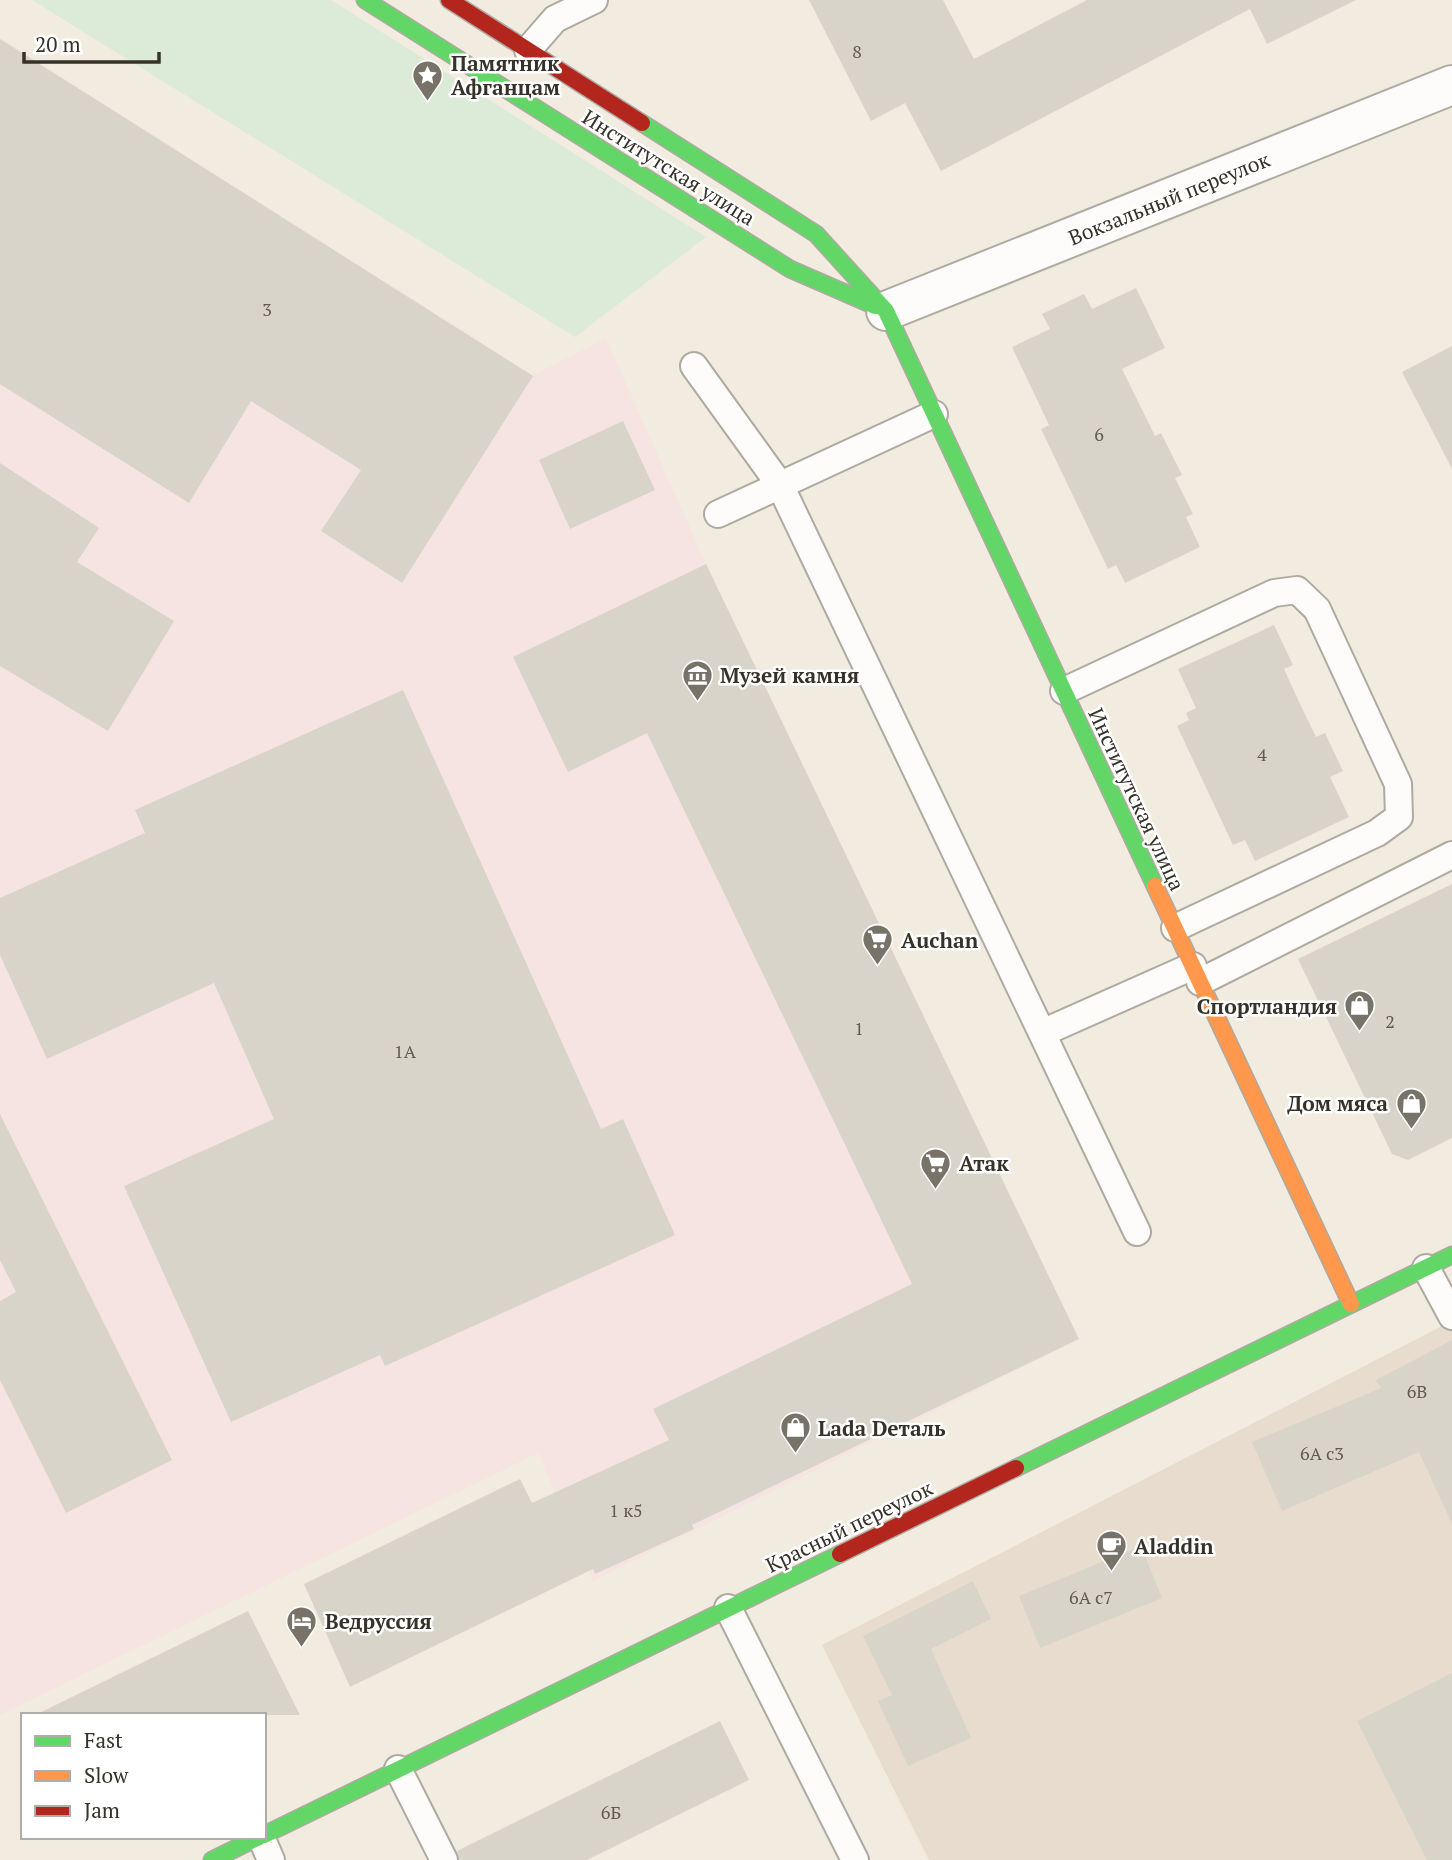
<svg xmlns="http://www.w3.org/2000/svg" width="1452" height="1860" font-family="'PT Serif',serif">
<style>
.commercial{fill:#e7dccd}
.industrial{fill:#f5e4e2}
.green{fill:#dcead8}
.building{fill:#d9d4ca}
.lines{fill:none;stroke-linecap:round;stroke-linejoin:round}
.lane-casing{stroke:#afaaa1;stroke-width:30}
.street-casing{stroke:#afaaa1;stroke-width:42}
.fast-casing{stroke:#afaaa1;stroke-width:19}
.slow-casing{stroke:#afaaa1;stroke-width:19}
.jam-casing{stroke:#afaaa1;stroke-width:19}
.lane{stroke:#fdfcfa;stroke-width:26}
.street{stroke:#fdfcfa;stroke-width:38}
.fast{stroke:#63d668;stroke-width:16}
.slow{stroke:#ff974d;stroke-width:16}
.jam{stroke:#b3261e;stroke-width:16}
.labels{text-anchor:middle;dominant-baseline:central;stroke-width:5;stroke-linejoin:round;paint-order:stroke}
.number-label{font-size:18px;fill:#605b52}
.poi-label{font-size:21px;font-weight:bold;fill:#363229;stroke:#fff;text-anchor:start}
.street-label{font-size:21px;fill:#363229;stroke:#fff}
</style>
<rect width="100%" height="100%" fill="#f2ebdf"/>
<path class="commercial" d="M1452,1321V1860H929L822,1645Z"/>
<path class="industrial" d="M0,38L533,375L606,338L706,564L1079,1339L593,1581L538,1453L0,1715Z"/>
<path class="green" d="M32,0H331L706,237L575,337Z"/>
<path class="building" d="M809,0H943L974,59L1087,0H1356L1267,44L1250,9L941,171L905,103L871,121Z
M0,39L533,376L402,583L321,531L361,470L251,401L189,503L0,384Z
M1136,288L1165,348L1122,369L1155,436L1161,433L1182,475L1175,478L1193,514L1186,517L1200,547L1125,583L1116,565L1108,569L1041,429L1049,425L1012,347L1050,329L1042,314L1084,294L1092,309Z
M1452,346V469L1402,372Z
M623,421L655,490L570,529L539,460Z
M0,463L99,528L77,562L174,621L108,731L0,666Z
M706,564L1079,1339L692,1525L694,1529L595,1574L593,1569L350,1687L304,1584L520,1479L532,1503L669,1440L653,1409L912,1284L647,733L568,772L513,657Z
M1274,625L1293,665L1284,669L1300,704L1316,737L1325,733L1343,771L1330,777L1349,817L1255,861L1245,840L1233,845L1177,726L1189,720L1186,713L1196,708L1178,669Z
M403,690L601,1129L623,1119L675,1235L385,1366L380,1355L231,1422L124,1186L274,1119L214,983L47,1059L0,955V898L145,833L135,810Z
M1452,884V1138L1408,1160L1392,1154L1298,959Z
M0,1114L172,1460L66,1513L0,1380V1301L16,1292L0,1260Z
M1452,1340V1524L1419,1452L1282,1511L1252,1442L1381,1388L1376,1380Z
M1141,1546L1162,1598L1040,1648L1019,1596Z
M973,1581L991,1619L931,1649L971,1738L908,1766L878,1701L892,1695L863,1636Z
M248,1611L300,1715H35Z
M1452,1673V1860H1427L1357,1721Z
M720,1721L749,1780L587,1860H460L457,1851Z"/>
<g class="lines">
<defs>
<path id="lane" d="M528,50L555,19L594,0
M694,366L780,485L1137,1232
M718,514L934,414
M1064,691L1274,593L1297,590L1317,609L1398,784L1399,817L1377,833L1175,928
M1200,982L1452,855
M1042,1033L1193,966
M1426,1268L1452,1316
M728,1608L855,1860
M398,1769L444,1860
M261,1837L271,1860"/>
<path id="street" d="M886,311L1452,85"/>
<path id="fast" d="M365,0L790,269L875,306
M642,123L816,234L886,311L1155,886
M1016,1468L1452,1255
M264,1835L840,1554
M212,1860L259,1837"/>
<path id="slow" d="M1155,886L1351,1304"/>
<path id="jam" d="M449,0L642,123
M840,1554L1016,1468"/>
</defs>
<use href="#lane" class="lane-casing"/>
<use href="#street" class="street-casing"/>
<use href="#fast" class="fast-casing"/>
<use href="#slow" class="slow-casing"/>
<use href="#jam" class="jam-casing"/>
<use href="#lane" class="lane"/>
<use href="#street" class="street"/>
<use href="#fast" class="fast"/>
<use href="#slow" class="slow"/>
<use href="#jam" class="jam"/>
</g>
<defs>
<symbol id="sight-pin" viewBox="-11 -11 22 30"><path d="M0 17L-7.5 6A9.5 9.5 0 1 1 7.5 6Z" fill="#787369" stroke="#fff"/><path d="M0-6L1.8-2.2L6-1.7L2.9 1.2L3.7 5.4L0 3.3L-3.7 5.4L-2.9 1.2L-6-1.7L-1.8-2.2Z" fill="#fff"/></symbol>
<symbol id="museum-pin" viewBox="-11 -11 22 30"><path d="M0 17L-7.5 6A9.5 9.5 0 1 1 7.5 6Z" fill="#787369" stroke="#fff"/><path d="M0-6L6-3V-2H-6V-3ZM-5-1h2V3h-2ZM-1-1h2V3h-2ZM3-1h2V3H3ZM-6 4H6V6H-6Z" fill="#fff"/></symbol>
<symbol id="supermarket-pin" viewBox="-11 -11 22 30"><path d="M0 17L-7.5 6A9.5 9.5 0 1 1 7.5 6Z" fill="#787369" stroke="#fff"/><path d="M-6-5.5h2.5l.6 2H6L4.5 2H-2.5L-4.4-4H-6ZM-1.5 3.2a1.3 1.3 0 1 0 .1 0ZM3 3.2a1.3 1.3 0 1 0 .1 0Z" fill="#fff"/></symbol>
<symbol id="shop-pin" viewBox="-11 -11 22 30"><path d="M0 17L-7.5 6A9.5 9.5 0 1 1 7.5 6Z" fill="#787369" stroke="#fff"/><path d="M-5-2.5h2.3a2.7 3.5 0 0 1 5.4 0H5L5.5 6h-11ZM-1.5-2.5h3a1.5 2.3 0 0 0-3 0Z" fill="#fff"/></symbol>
<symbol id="cafe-pin" viewBox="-11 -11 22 30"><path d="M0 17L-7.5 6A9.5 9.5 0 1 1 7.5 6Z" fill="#787369" stroke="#fff"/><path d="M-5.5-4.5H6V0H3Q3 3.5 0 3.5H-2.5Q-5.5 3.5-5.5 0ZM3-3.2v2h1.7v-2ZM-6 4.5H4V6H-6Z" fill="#fff"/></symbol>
<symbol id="hotel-pin" viewBox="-11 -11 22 30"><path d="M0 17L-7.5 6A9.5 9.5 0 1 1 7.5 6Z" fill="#787369" stroke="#fff"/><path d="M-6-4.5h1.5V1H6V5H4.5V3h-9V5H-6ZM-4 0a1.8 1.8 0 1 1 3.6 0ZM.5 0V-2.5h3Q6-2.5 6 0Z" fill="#fff"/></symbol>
</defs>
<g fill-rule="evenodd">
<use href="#sight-pin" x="410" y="58" width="35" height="47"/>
<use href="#museum-pin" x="680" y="658" width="35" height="47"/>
<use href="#supermarket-pin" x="860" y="922" width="35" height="47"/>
<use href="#shop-pin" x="1342" y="988" width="35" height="47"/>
<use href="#shop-pin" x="1394" y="1086" width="35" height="47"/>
<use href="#supermarket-pin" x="918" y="1146" width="35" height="47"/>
<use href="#shop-pin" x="778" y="1410" width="35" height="47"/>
<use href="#cafe-pin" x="1094" y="1528" width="35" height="47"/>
<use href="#hotel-pin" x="284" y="1604" width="35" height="47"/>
</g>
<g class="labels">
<g class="number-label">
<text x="857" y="51">8</text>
<text x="267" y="309">3</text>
<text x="1099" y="434">6</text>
<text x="1262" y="754">4</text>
<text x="1390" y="1021">2</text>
<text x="859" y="1028">1</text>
<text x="405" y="1051">1А</text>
<text x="1417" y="1391">6В</text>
<text x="1322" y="1453">6А с3</text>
<text x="626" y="1510">1 к5</text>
<text x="1091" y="1597">6А с7</text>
<text x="611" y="1812">6Б</text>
</g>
<g class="poi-label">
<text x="451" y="63">Памятник<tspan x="451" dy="24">Афганцам</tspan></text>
<text x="720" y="675">Музей камня</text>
<text x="901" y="940">Auchan</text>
<text x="1337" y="1006" text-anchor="end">Спортландия</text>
<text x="1388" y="1103" text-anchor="end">Дом мяса</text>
<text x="959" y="1163">Атак</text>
<text x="818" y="1428">Lada Dеталь</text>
<text x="1134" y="1546">Aladdin</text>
<text x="325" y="1621">Ведруссия</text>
</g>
<g class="street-label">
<text transform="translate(669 167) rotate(32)">Институтская улица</text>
<text transform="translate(1169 198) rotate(-22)">Вокзальный переулок</text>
<text transform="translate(1137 799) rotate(65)">Институтская улица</text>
<text transform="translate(849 1526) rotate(-26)">Красный переулок</text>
</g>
</g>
<rect x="21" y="1713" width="245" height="126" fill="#ffffff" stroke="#afada9" stroke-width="2"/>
<rect x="35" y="1736" width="35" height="10" fill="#63d668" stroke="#afada9" stroke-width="2"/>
<text x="84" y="1748" font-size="21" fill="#363229">Fast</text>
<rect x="35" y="1771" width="35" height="10" fill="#ff974d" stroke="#afada9" stroke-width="2"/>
<text x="84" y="1783" font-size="21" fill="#363229">Slow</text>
<rect x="35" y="1806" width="35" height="10" fill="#b3261e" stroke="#afada9" stroke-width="2"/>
<text x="84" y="1818" font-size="21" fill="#363229">Jam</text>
<path d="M24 52v10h135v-10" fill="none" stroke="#363229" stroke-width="3.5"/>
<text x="35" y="52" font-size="21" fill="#363229" stroke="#ffffff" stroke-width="5" paint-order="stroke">20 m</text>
</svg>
